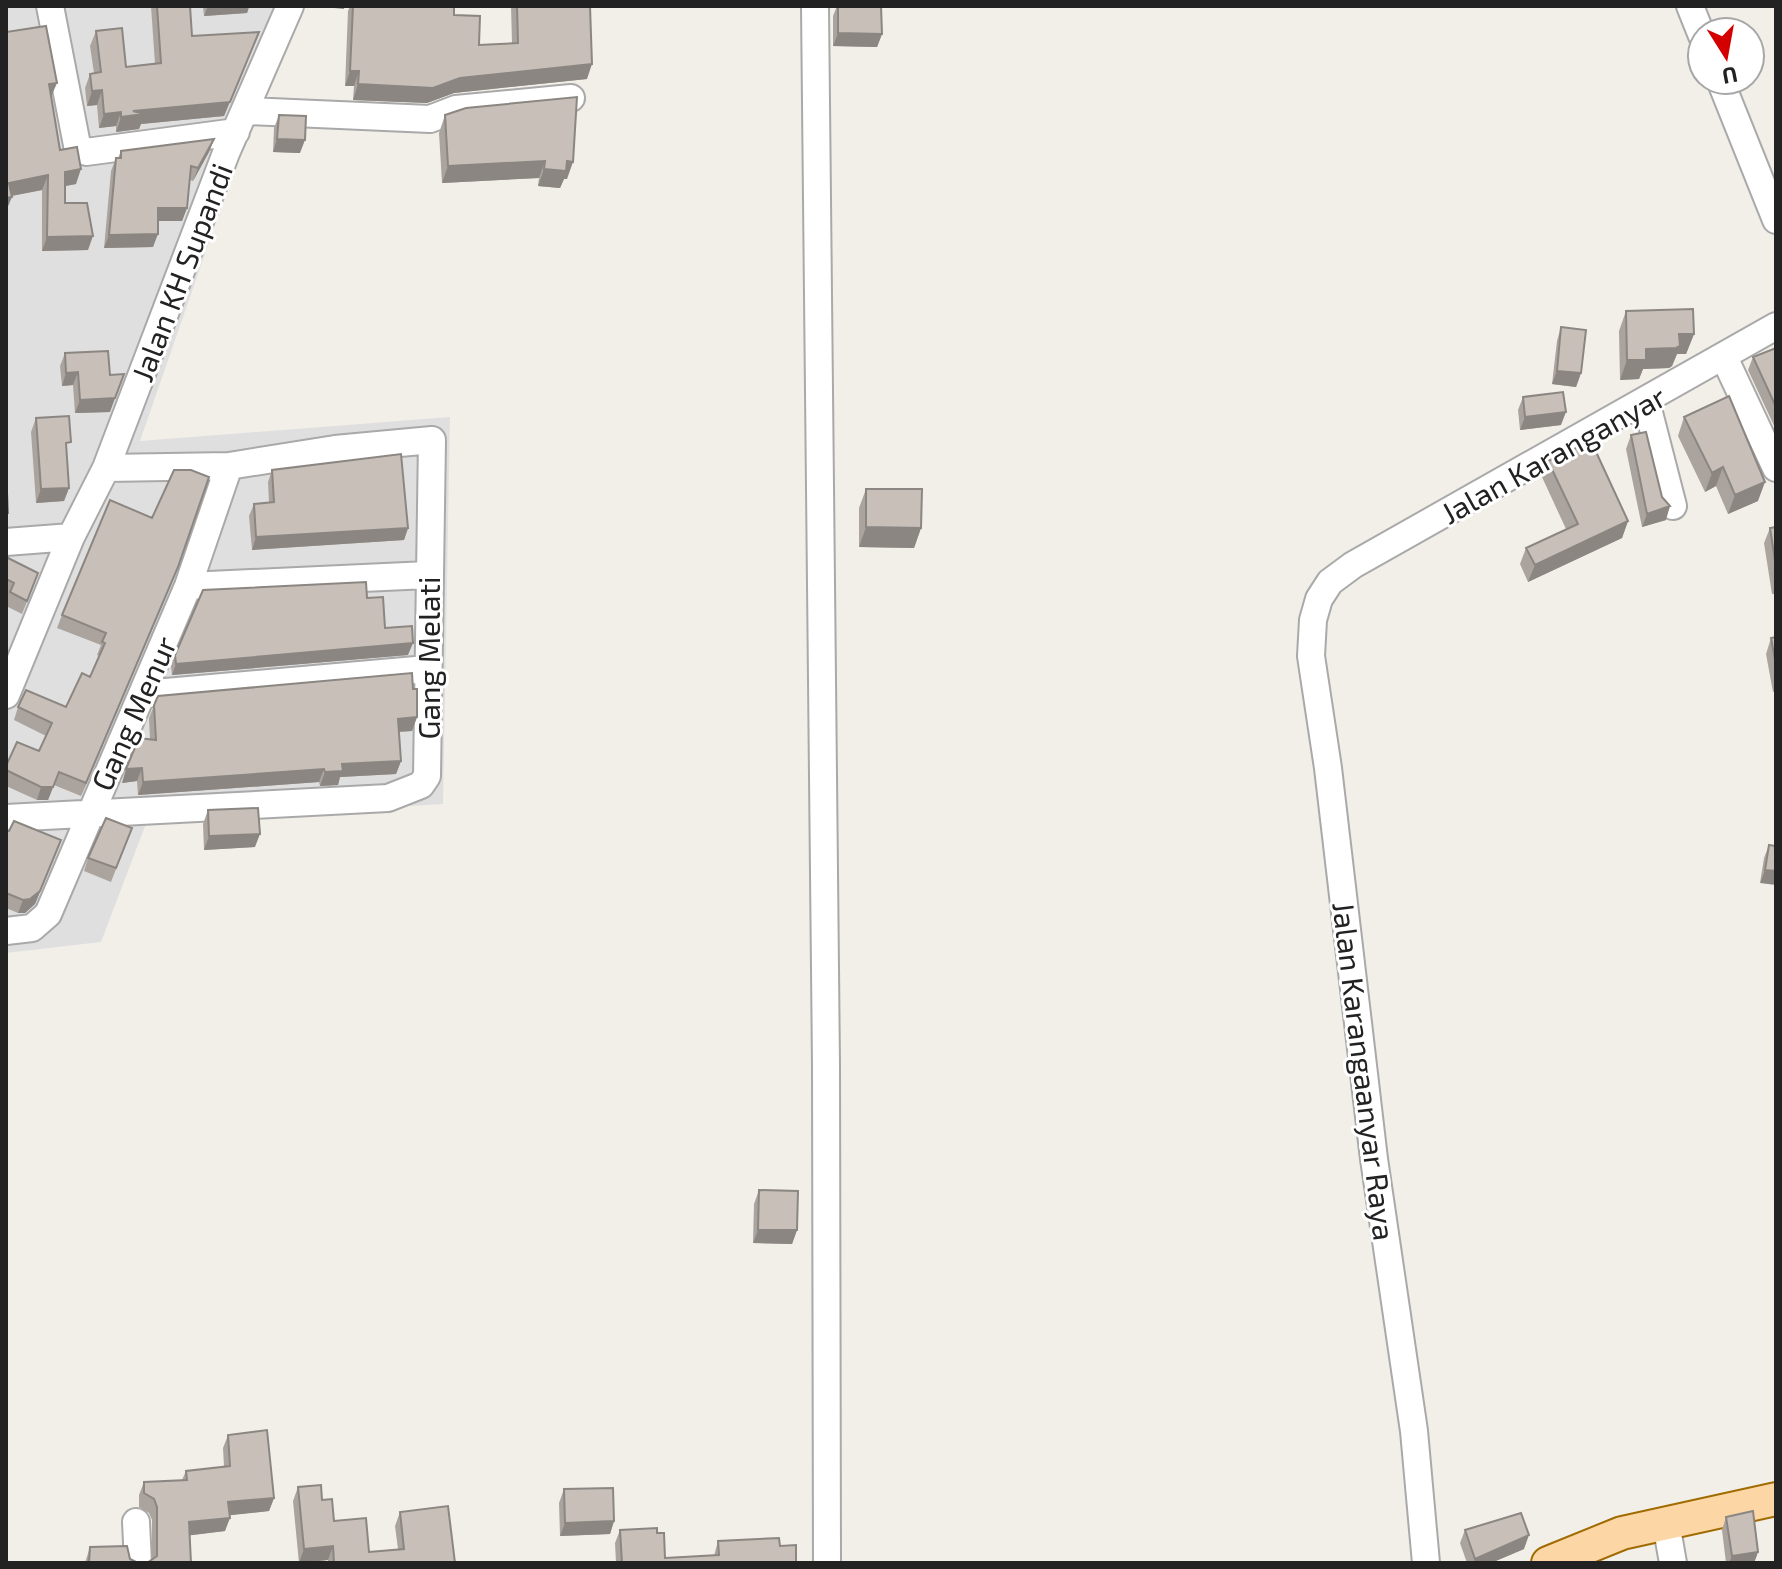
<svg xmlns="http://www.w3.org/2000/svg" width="1782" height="1569" font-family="'Exo 2',sans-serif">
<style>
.residential{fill:#e0dfdf}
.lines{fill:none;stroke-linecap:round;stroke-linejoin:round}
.minor-casing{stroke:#a9a9a9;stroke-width:30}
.major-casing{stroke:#a06b00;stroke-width:36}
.minor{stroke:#fff;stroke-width:26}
.major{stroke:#fcd6a4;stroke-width:32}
.wall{fill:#aba49e}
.shaded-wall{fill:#8b8681}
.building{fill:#c7bfb8;stroke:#8b8681;stroke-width:2}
.labels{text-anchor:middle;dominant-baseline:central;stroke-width:6;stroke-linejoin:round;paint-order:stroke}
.street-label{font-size:30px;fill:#222;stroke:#fff}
</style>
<rect width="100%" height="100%" fill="#f2efe9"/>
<path class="residential" d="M6,6H291L140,441L450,417L443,804L147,821L101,942L6,953Z"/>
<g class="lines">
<defs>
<path id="minor" d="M50,6L77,145L86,152L236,132
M815,6L826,1065L827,1563
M1690,6L1702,36
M1720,80L1776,220
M246,111L430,119L456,109L571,98
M1724,357L1776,468
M1646,401L1673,506
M6,542L71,537
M188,586L428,575
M143,694L427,669
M6,695L71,537L106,468L226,153L290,6
M6,818L388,798L421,785L427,776L432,440L335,449L229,466L106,468
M6,931L32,928L48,914L188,586L229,466
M136,1522L138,1563
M1666,1523L1673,1563
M1426,1563L1414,1431L1374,1159L1328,768L1311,656L1313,620L1319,599L1330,582L1353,565L1776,326"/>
<path id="major" d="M1548,1563L1622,1533L1776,1499"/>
</defs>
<use href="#minor" class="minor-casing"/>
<use href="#major" class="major-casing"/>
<use href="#minor" class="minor"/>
<use href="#major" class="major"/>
</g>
<path class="wall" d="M151,6H190L192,36L259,32L224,116L141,124L139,129L116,132V126L99,128L97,105L87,106L85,88L90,74L94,73L90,46L96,31L126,67L155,64Z
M203,6H266L249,7L247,13L204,16Z
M350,6H454V15L479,45L512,43L511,6H590L587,79L454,93L427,103L353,100L354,86H345L348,11Z
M837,6H881L882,34L877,47L833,46V16Z
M6,32L51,97L60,150L76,184L65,186V203L88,250L42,251V190L11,196L6,211Z
M466,108L567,179H564L560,188L538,186L539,178L442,183L439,133L445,115Z
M279,115L300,153L273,152L274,128Z
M214,139L209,152L193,181L190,180L187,208L182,221H158L153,247L104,248L111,171L116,158H118L121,151Z
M1626,311L1694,334L1686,354H1677L1672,366L1669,368L1643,369L1639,379L1620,380L1619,331Z
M1561,327L1581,373L1576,387L1552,384L1557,341Z
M1776,348V430L1748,370L1753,357Z
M65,353L110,412L75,413L73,385L62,386L60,366Z
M1523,397L1561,425L1520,430L1518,410Z
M1684,417L1758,501L1728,514L1716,486L1705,492L1678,436Z
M36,418L67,454L69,488L64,501L36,503L31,432Z
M1631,435L1666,520L1642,527L1626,449Z
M1548,461L1628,521L1622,538L1528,582L1520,564L1526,548L1566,529L1542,477Z
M272,470L408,528L404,540L252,550L249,516L254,504L269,503L268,482Z
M866,489L921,528L914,548L859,547V508Z
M1776,527V594H1772L1764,543L1770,528Z
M6,557L33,587L22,614L6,606L8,596L6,595Z
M173,580L81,796L54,785L48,800H37L6,786V766L39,751L46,736L14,720L18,707H66L90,677L100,656L97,655L101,645L57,628L62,615Z
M367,598L385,628L408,655L172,675L171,666L175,655Z
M1776,637V691L1773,692L1766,654L1771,638Z
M413,689L417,717L412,731L399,732L401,761L396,774L340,777L338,785L320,786L319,782L138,795L137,781L122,783L150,739L149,718L158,696Z
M208,810L255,847L204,850L203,824Z
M132,828L111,882L84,871L88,858Z
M6,830L56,853L35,904L25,913H18L6,908Z
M1769,845L1776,846L1760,883L1764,858Z
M759,1190L797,1230L792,1244L753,1243L754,1204Z
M228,1435L274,1498L269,1511L229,1515L225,1531L190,1535L152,1559V1520L149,1513L139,1507V1495L144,1482L182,1480L186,1471L224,1467L223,1448Z
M298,1487L322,1500L334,1521L369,1552L398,1549L395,1526L400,1512L455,1563H328V1560L299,1563L293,1501Z
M564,1489L614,1521L610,1534L560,1536L559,1503Z
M1726,1517L1758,1552L1754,1563H1726L1722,1530Z
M620,1530L657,1533L665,1558L714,1556L718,1541L780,1546L796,1563H616L615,1543Z
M1465,1530L1524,1549L1491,1563H1467L1460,1543Z
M90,1547L130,1559L138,1563H85Z"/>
<path class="shaded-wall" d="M208,6H266L249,7L247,13L204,16Z
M325,6H344V9L324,7Z
M259,32L224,116L141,124L139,129L116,132L121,117Z
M838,33L882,34L877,47L833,46Z
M592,64L587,79L454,93L427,103L353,100L358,84L460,78Z
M350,71H359L354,86H345Z
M57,83L51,97L49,84Z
M102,90L97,105L87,106L92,91Z
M121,112L116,126L99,128L104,114Z
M214,139L209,152L193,181L198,168Z
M277,139L305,140L300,153L273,152Z
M545,161L539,178L442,183L448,166Z
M567,161L573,162L567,179H564L560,188L538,186L544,169Z
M81,169L76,184L60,187L65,172Z
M48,175L42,190L6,197L9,183Z
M12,197L6,211V198Z
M158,208H187L182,221H153Z
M158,234L153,247L104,248L109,235Z
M93,236L88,250L42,251L47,237Z
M1679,334H1694L1686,354H1677L1672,366L1669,368L1643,369L1639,379L1620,380L1627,360L1646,349Z
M1557,371L1581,373L1576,387L1552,384Z
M78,372L73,385L62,386L66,373Z
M124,374L110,412L75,413L80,400Z
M1566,412L1561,425L1520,430L1525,417Z
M1723,467L1716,486L1705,492L1712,473Z
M1765,482L1758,501L1728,514L1735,495Z
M69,488L64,501L36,503L41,489Z
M1670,506L1666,520L1642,527L1647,514Z
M1628,521L1622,538L1528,582L1535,565Z
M866,527L921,528L914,548L859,547Z
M408,528L404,540L252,550L256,537Z
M178,567L173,580L81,796L86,783Z
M413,643L408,655L172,675L176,664Z
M417,717L412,731L393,732L398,719Z
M401,761L396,774L340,777L338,785L320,786L325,772L342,764Z
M142,768L137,781L122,783L126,769Z
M324,769L319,782L138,795L143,782Z
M59,772L48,800H37L41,787Z
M260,834L255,847L204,850L209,836Z
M61,840L35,904L25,913H18L23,900Z
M1765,870L1776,871V885L1760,883Z
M758,1230H797L792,1244L753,1243Z
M274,1498L269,1511L223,1516L228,1502Z
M230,1518L225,1531L185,1536L189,1522Z
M614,1521L610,1534L560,1536L565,1523Z
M1529,1535L1524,1549L1491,1563H1473L1475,1559Z
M333,1546L328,1560L299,1563L304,1549Z
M1758,1552L1754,1563H1729L1732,1556Z"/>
<path class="building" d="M157,6H190L192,36L259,32L230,102L133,111L144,114L121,117V112L104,114L102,90L92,91L90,74L101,72L96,31L122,28L126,67L161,63Z
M353,6H454V15L480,16L479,45L518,43L517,6H590L592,64L460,78L433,88L358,84L359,71H350Z
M838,6H881L882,34L838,33Z
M46,26L57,83L49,84L60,150L77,147L81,169L65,172V203H87L93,236L47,237L48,175L9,183L12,197L6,198V32Z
M577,97L573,162L567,161L566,171L544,169L545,161L448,166L445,115L466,108Z
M279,115L306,116L305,140L277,139Z
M214,139L198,168L191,166L187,208H158V234L109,235L116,158H121V151Z
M1693,309L1694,334H1679L1680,346L1676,348L1646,349V360H1627L1626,311Z
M1561,327L1586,330L1581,373L1557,371Z
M1776,348V407L1753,357Z
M108,351L110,375L124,374L115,398L80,400L78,372L66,373L65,353Z
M1563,392L1566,412L1525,417L1523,397Z
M1729,396L1765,482L1735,495L1723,467L1712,473L1684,417Z
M69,416L71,442L66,443L69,488L41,489L36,418Z
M1646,432L1662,497L1670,506L1647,514L1631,435Z
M1591,441L1628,521L1535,565L1526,548L1578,524L1548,461Z
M401,454L408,528L256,537L254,504L274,502L272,470Z
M174,470H191L209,477L178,567L86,783L59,772L53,787H41L6,770V766L17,742L39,751L52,723L18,707L26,690L66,707L82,673L90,677L105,643L102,642L106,633L62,615L110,500L152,518Z
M6,471L8,513H6Z
M866,489H922L921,528L866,527Z
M1776,527V567L1770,528Z
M6,557L38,573L27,601L10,592L14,583L6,579Z
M366,582L367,598L383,597L385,628L412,626L413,643L176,664L175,655L203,590Z
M1776,637V665L1771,638Z
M412,673L413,689H417V717L398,719L401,761L342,764L343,771L325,772L324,769L143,782L142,768L126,769L139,738L156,740L154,705L158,696Z
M258,808L260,834L209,836L208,810Z
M106,818L132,828L116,868L88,858Z
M14,821L61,840L40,891L30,899L23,900L6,893V830L9,831Z
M1769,845L1776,846V871L1765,870Z
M759,1190L798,1191L797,1230H758Z
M267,1430L274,1498L228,1502L230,1518L189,1522L191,1563H147L157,1556V1507L154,1499L144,1493V1482L187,1480L186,1471L230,1466L228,1435Z
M321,1485L322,1500L332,1499L334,1521L366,1518L369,1552L404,1549L400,1512L448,1506L455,1563H334L333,1546L304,1549L298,1487Z
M613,1488L614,1521L565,1523L564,1489Z
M1753,1511L1758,1552L1732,1556L1726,1517Z
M1521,1513L1529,1535L1475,1559L1465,1530Z
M657,1528V1533H664L665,1558L719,1555L718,1541L779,1538L780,1546L796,1545V1563H622L620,1530Z
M127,1546L130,1559L138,1563H89L90,1547Z"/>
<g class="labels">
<g class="street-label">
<text transform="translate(181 272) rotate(-69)">Jalan KH Supandi</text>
<text transform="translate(1553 454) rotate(-29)">Jalan Karanganyar</text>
<text transform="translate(428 658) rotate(-90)">Gang Melati</text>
<text transform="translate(133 713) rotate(-66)">Gang Menur</text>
<text transform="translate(1365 1071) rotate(83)">Jalan Karangaanyar Raya</text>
</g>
</g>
<rect width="1782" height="1569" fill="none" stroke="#222222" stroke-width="16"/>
<g transform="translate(1726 56) rotate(169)"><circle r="38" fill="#ffffff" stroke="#a7a7a7" stroke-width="2"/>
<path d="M0-6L14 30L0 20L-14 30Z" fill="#d40000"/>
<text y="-12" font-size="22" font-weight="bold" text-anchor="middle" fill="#222222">U</text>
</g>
</svg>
